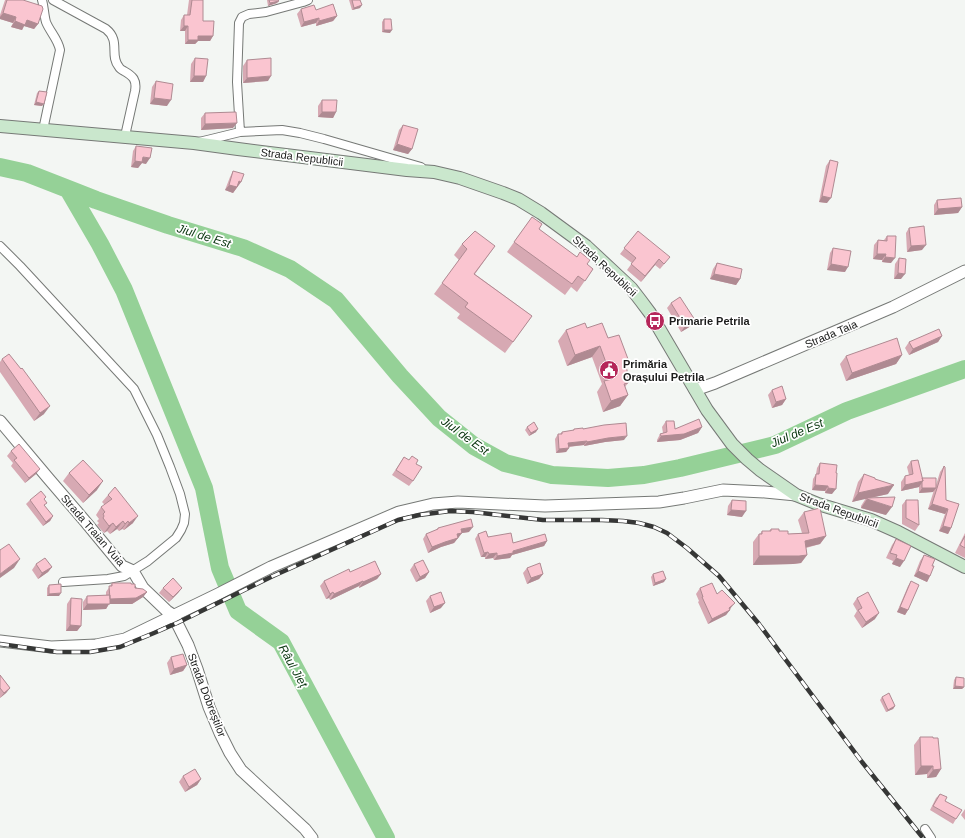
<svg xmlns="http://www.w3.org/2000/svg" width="965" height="838" font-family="Helvetica,sans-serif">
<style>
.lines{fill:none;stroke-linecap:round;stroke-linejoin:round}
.river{stroke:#95d197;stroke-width:18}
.minor-casing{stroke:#767976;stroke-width:10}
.tertiary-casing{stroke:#767976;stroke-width:13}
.secondary-casing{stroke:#767976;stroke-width:14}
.minor{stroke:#fff;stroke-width:8}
.tertiary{stroke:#fff;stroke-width:11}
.secondary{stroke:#cae7cd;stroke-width:12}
.rail-casing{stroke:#363736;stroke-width:4.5}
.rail{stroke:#fff;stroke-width:3;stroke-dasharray:9;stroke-linecap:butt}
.wall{fill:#d7a9b3}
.shaded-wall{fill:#af8a92}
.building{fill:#fac5d0;stroke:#af8a92}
.labels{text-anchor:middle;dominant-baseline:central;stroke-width:3.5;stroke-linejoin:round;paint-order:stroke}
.street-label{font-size:11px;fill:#1c1d1c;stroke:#fff}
.poi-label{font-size:11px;font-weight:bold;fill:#1c1d1c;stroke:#fff;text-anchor:start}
.water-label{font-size:12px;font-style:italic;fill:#08340e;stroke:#fff}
</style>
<rect width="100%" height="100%" fill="#f3f6f3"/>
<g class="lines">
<path class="river" d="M0,167L27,173L68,189L100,244L124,290L204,488L220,568L238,611L281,642L386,838
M68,189L96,200L168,225L243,248L290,269L336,300L400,376L439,418L474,446L505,463L552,475L608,478L644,475L680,468L775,445L847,411L965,369"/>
<defs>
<path id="minor" d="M42,0C44,7 44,15 46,22C50,32 58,39 60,50L43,130
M53,0L106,29C121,41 109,55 119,67C120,69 122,70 124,71C133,76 137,80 135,91L125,136
M240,132L237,82L239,23L242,17L249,14L266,12L303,2L308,0
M199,142L240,132L282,130L300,133L324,139L421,167
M0,246L20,266L134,389L157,435L170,467L180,494L185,514L184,523L181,530L176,538L148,561L124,576L108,579L63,582
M925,829L931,838"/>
<path id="tertiary" d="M695,390L715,383L893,307L965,271
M0,421L48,478L84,520L122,566L133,571L143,588L167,611L173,615L188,645L197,669L209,707L220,733L230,753L241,770L305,829L312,838
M0,641L51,647L96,645L125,639L218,594L271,567L399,512L433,504L458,502L545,506L659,502L684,498L723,490L765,492L796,495"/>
<path id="secondary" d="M0,126L194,143L238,149L407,170L434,172L460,178L503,193L518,199L541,213L586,246L631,288L641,301L650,313L707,410L732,444L747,459L760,470L796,495L818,504L871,520L898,532L965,567"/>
</defs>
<use href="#minor" class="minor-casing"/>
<use href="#tertiary" class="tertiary-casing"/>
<use href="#secondary" class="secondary-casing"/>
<use href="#minor" class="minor"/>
<use href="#tertiary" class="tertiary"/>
<use href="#secondary" class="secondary"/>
<defs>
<path id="rail" d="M0,644L57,652H90L120,647L154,633L177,623L273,576L398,520L419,515L450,511L473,512L543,520H602L623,521L639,523L654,527L667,533L687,548L719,576L759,624L862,762L923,838"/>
</defs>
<use href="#rail" class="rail-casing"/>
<use href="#rail" class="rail"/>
</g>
<path class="wall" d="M5,0H23L38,24L34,29L24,26L22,30L11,27L13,23L0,19V15Z
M189,0H203V21L213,36L210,41H198L195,44H185V31H180L181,20L184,15H187Z
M267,0H278L277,3L268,6Z
M349,0H360V8L352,10Z
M301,9L316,10L337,16L333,21L316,26V23L301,27L297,14Z
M384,19L390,33L382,32V22Z
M195,58L206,76L203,82H190L191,64Z
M247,60L268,81L243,83V66Z
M156,81L167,106L150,104L152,87Z
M39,91L42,106L34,105L37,93Z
M322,100L336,112L333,118L318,117V106Z
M205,113L233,128L201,130V118Z
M403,125L412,149L408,154L393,150L399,130Z
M136,146L146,164L142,163L138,168L131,167L133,151Z
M830,160L827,203L819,202L826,166Z
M233,171L241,182L233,193L225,190L230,177Z
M937,200L962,207L958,213L934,215V205Z
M532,217L539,229L593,269L577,292L571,287L565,295L507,252Z
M909,228L922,250L907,252L906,233Z
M638,231L666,262L660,269L655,265L641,282L627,270L632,263L620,254Z
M887,236L891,263L882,262V260L873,259L874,245L878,240H884Z
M462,244L495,246L475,274L532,316L505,353L457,318L460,314L434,294L459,260L454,255Z
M833,248L845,272L827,270L830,253Z
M899,258L901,279H894L895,264Z
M717,263L740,279L736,285L710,279L713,269Z
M671,303L695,320L691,326L681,332L667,308Z
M587,328L608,338L626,361V365L625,366L628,383L625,387L628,395L620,406L603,412L597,392L602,384L592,357L567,366L558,341L566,330Z
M942,336L938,342L909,355L905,348L909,342Z
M902,355L896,364L846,381L840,364L846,356Z
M2,359L21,369L44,414L34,421L0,372V362Z
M772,390L786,399L782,405L772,408L768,395Z
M666,421L675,429L702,427L698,433L680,440L657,442V440L660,434L663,433L662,427Z
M527,427L536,432L529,436L525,430Z
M574,429H583L624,440L605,442L584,446V445L569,447V448L566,452L556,453L555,439L558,434H560L562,432L572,431Z
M11,451L36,474L25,483L11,466L13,463L7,456Z
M404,457L413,481L409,486L392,475Z
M911,461L922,478L936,485L940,472L944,466L946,500L951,528L948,534L939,531L945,514L928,509L934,490L933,492L919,493V487L901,491V482L905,476L909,475L907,467Z
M820,463L832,494L825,493V491L812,490L813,479L816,474L817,468Z
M69,473L97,490L83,503L63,481Z
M864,474L875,479L888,494L870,498L886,515L861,508V506L866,498L852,502L858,482Z
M108,495L133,523L124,530L122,529L119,531L117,529L110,534L107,531L104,533L97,525L99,523L97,521L99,519L96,515L101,507L105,505L102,502Z
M44,499L45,506L53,516L50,521L43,526L26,504L30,500Z
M732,500L742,517L727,515L728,506Z
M906,500L919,525L915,531L902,524V505Z
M804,512L826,536L820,544L806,548L807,555L801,563L793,564L753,565V542L759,534H760L762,531H769L771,529L779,531L788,534L802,533L798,520Z
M438,528L469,532L462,533L454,543L441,547L428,553L423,539L426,534L436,530Z
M965,533V558L955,553Z
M478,534L513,543L547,541L544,546L512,555L510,558L494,560L493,558L485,559V557H481L475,539Z
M896,539L900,567L892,564L893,561L886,558L892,545Z
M924,555L932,566L930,576L927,582L914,576L920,561Z
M36,564L52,567L48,572L38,579L32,570Z
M414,564L429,572L425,578L416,582L410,570Z
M527,568L543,574L539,579L527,584L523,573Z
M350,572L381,574L377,579L359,588V586L330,600L329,598L326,599L320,586L324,581Z
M653,574L664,582L653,586L651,577Z
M911,581L908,610L905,615L897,612L908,586Z
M112,583L131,584L135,588L147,592L143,597L132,604H109L106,609L83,610V602L87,596L106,595V592Z
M49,585L59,596H47V588Z
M163,588H182L178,593L169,602L159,593Z
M700,588L717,594L731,608L726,615L708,624L698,602L699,601L696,594Z
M430,596L441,608L430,613L426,601Z
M71,598L81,626L77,631H66L67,604Z
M857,598L875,619L862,628L854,616L857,611L853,604Z
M171,657L187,665L183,671L170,675L167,663Z
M0,675L10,688L6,693L0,698Z
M956,677L964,687L962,689H953L954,680Z
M882,697L895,706L893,709L886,712L880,700Z
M920,737L933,738L941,769L936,777L927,778V774L915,775L914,745Z
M183,776L201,779L197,785L185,792L179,782Z
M940,794L956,819L953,824L930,810L936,798Z
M965,809V820L961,815Z"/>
<path class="shaded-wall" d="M279,1L277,3L268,6L270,3Z
M362,5L360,8L352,10L354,8Z
M3,13L16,17L13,23L0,19V17Z
M337,16L333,21L316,26L319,21Z
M319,18L316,23L301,27L304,22Z
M27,20L38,24L34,29L24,26L22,30L11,27L15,21Z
M184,26H188L185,31H180Z
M384,30H392L390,33L382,32Z
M198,36H213L210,41H198L195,44H185L188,40Z
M194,76H206L203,82H190Z
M271,76L268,81L243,83L247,78Z
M154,98L171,100L167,106L150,104Z
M36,102L44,104L42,106L34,105Z
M322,112H336L333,118L318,117Z
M237,123L233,128L201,130L205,124Z
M397,144L412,149L408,154L393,150Z
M143,157L150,158L146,164L142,163L138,168L131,167L135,161Z
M239,181L241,182L233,193L225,190L229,185Z
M822,196L831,198L827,203L819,202Z
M962,207L958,213L934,215L938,209Z
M926,245L922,250L907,252L911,246Z
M877,254H886L882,260L873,259Z
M885,257L895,258L891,263L882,262Z
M659,259L655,265L641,282L645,276Z
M831,264L848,267L845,272L827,270Z
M898,273L905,274L901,279H894Z
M714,274L740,279L736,285L710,279Z
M695,320L691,326L681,332L685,326Z
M942,336L938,342L909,355L913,349Z
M600,346L592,357L567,366L575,355Z
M902,355L896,364L846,381L852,373Z
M628,395L620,406L603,412L611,401Z
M786,399L782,405L772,408L776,402Z
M50,406L44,414L34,421L40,413Z
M702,427L698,433L680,440L657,442L661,436Z
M538,429L536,432L529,436L531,433Z
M627,436L624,440L605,442L584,446L587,442L608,438Z
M587,441L584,445L565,447L568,443Z
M569,448L566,452L556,453L559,449Z
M40,469L36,474L25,483L29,478Z
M103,481L97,490L83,503L89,495Z
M923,481L919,487L901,491L905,485Z
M815,485L828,486L825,491L812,490Z
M894,485L888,494L852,502L858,493Z
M828,488L836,489L832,494L825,493Z
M922,488H936L933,492L919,493Z
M867,499L892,507L886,515L861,508Z
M932,504L948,509L945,514L928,509Z
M731,510L746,511L742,517L727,515Z
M53,516L50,521L43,526L46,522Z
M138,516L133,523L124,530L129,523Z
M123,521L117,529L110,534L116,527Z
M128,521L122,529L119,531L125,524Z
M113,523L107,531L104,533L109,526Z
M943,526L951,528L948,534L939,531Z
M473,527L469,532L462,533L454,543L441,547L428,553L432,547L461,529Z
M826,536L820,544L799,549L805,541Z
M547,541L544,546L512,555L510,558L494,560L497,556Z
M488,552L485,557H481L484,553Z
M497,553L493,558L485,559L489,554Z
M807,555L801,563L793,564L753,565L759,556Z
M896,558L904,561L900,567L892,564Z
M20,559L14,568L0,578V574Z
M52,567L48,572L38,579L42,573Z
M918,571L930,576L927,582L914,576Z
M429,572L425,578L416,582L420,577Z
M381,574L377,579L359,588L363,582Z
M543,574L539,579L527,584L531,578Z
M666,579L664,582L653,586L655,583Z
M363,581L359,586L330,600L334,594Z
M182,588L178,593L169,602L173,597Z
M147,592L143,597L132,604H109L106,609L83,610L87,604L110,599Z
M333,592L329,598L326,599L330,594Z
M61,593L59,596H47L49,594Z
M445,603L441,608L430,613L434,607Z
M735,603L729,610H730L726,615L708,624L712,619L729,608Z
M900,607L908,610L905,615L897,612Z
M879,613L875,619L862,628L866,622Z
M70,625L81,626L77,631H66Z
M187,665L183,671L170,675L174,669Z
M955,686L964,687L962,689H953Z
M10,688L6,693L0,698L4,693Z
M895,706L893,709L886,712L888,710Z
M921,766H933L927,774L915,775Z
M941,769L936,777L927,778L933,770Z
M201,779L197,785L185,792L189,787Z"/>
<path class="building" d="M7,0H23L42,6L43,9L38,24L27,20L25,25L15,21L16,17L3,13Z
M192,0H203V21H214L213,36H198V40H188V26H184V15H190Z
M269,0H278L279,1L270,3Z
M352,0H360L362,5L354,8Z
M333,4L337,16L319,21V18L304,22L301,9L314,5L316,10Z
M384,19H391L392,30H384Z
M195,58L208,59L206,76H194Z
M271,58V76L247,78V60Z
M156,81L173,84L171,100L154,98Z
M39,91L47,92L44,104L36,102Z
M322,100H337L336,112H322Z
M236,112L237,123L205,124V113Z
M403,125L418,129L412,149L397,144Z
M136,146L152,148L150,158L143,157L142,162L135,161Z
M830,160L838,162L831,198L822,196Z
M233,171L244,174L241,182L239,181L237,187L229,185Z
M961,198L962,207L938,209L937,200Z
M532,217L542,224L539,229L577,257L580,252L590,260L587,264L593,269L585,281L578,276L572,284L514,242Z
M924,226L926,245L911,246L909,228Z
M475,231L495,246L474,274L532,316L513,342L465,307L468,303L442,283L467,249L462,244Z
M638,231L670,257L664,264L659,259L645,276L631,264L636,258L624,248Z
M887,236H896L895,258L885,257L886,254H877L878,240L887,241Z
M833,248L851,251L848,267L831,264Z
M899,258L906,259L905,274L898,273Z
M717,263L742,269L740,279L714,274Z
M680,297L695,320L685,326L671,303Z
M585,323L587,328L602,323L608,338L619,335L628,359H626V365H625L627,370L628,383L624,384L628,395L611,401L604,381L612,379L600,346L575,355L566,330Z
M939,329L942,336L913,349L909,342Z
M897,338L902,355L852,373L846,356Z
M9,354L21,369L22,368L50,406L40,413L2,359Z
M782,386L786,399L776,402L772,390Z
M699,419L702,427L684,434L661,436L660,434L667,432L666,421H674L675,429Z
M534,422L538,429L531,433L527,427Z
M626,423L627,436L608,438L587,442V441L568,443L569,448L559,449L558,434H562V432L574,430V429L583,428V429L604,425Z
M19,444L40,469L29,478L14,460L17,458L11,451Z
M412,456L418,460L416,464L422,467L413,481L396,470L404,457L409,460Z
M83,460L103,481L89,495L69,473Z
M918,460L923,481L905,485V476L913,474L911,461Z
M820,463L837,465L836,473H837L836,489L828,488V486L815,485L816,474H819Z
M944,466L945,467L946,500L959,504L951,528L943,526L948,509L932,504Z
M864,474L875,478V479L894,485L858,493Z
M922,478H936V488H922V481H923Z
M115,487L138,516L129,523L128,521L125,524L123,521L116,527L113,523L109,526L103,518L104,516L103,514L105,512L101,507L112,499L108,495Z
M41,491L46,497L44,499L47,503L44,505L53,516L46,522L30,500Z
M895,497L892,507L867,499V498Z
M732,500L746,501V511L731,510Z
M906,500H918L919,525L906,518Z
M820,508L826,536L805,541L807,555L799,556H759V534H762V531H771V529H779V531H788V534L809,533L804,512Z
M471,519L473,527L461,529L462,533L457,534L458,538L445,542L432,547L426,534L438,529V528Z
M486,531L488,537L511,533L513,543L545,534L547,541L513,551V553L497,556V553L489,554L488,552L484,553L478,534Z
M965,536V548L960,545Z
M896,539L911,546L904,561L896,558L897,555L890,553Z
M9,544L20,559L0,574V550Z
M924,555L935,559L932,566H934L930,576L918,571Z
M45,558L52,567L42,573L36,564Z
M423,560L429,572L420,577L414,564Z
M375,561L381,574L363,582V581L334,594L333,592L330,594L324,581L349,569L350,572Z
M540,563L543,574L531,578L527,568Z
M663,571L666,579L655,583L653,574Z
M173,578L182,588L173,597L163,588Z
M911,581L919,585L908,610L900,607Z
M112,583H131V584H135V588L143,589L147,592L136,598L110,599L109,586H112Z
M712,583L717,594L722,590L735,603L729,608L730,610L712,619L702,597H703L700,588Z
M61,584V593L49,594V585Z
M441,592L445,603L434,607L430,596Z
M868,592L879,613L866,622L858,610L862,608L857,598Z
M110,595V604H87V596Z
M71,598L82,599L81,626L70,625Z
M183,654L187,665L174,669L171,657Z
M0,675L10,688L4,693L0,688Z
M956,677L964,678V687L955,686Z
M889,693L895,706L888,710L882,697Z
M920,737H933V738H938L941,769L933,770V766H921Z
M195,769L201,779L189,787L183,776Z
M940,794L947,797L945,801L962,810L956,819L933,806Z"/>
<defs>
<symbol id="bus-disc" viewBox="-11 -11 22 22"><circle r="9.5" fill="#b52659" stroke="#fff"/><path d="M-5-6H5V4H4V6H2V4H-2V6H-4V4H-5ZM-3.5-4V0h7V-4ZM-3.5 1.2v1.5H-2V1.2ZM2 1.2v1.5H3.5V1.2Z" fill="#fff"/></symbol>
<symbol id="civic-disc" viewBox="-11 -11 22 22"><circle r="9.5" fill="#b52659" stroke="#fff"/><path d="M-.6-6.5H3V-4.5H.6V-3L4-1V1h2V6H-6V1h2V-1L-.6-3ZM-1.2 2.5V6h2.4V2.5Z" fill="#fff"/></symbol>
</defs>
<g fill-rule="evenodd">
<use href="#bus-disc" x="644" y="310" width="22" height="22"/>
<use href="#civic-disc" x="598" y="359" width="22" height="22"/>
</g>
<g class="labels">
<g class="street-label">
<text transform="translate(302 157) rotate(7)">Strada Republicii</text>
<text transform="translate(605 266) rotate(43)">Strada Republicii</text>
<text transform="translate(831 334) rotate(-23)">Strada Taia</text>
<text transform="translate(839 510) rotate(20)">Strada Republicii</text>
<text transform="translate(93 530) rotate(49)">Strada Traian Vuia</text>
<text transform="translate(207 695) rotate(69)">Strada Dobreștilor</text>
</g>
<g class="poi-label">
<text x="669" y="321">Primarie Petrila</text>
<text x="623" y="364">Primăria<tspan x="623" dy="13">Orașului Petrila</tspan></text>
</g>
<g class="water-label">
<text transform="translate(204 236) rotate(17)">Jiul de Est</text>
<text transform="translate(797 433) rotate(-23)">Jiul de Est</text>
<text transform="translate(465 436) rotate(36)">Jiul de Est</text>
<text transform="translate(293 666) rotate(61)">Râul Jieț</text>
</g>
</g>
</svg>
